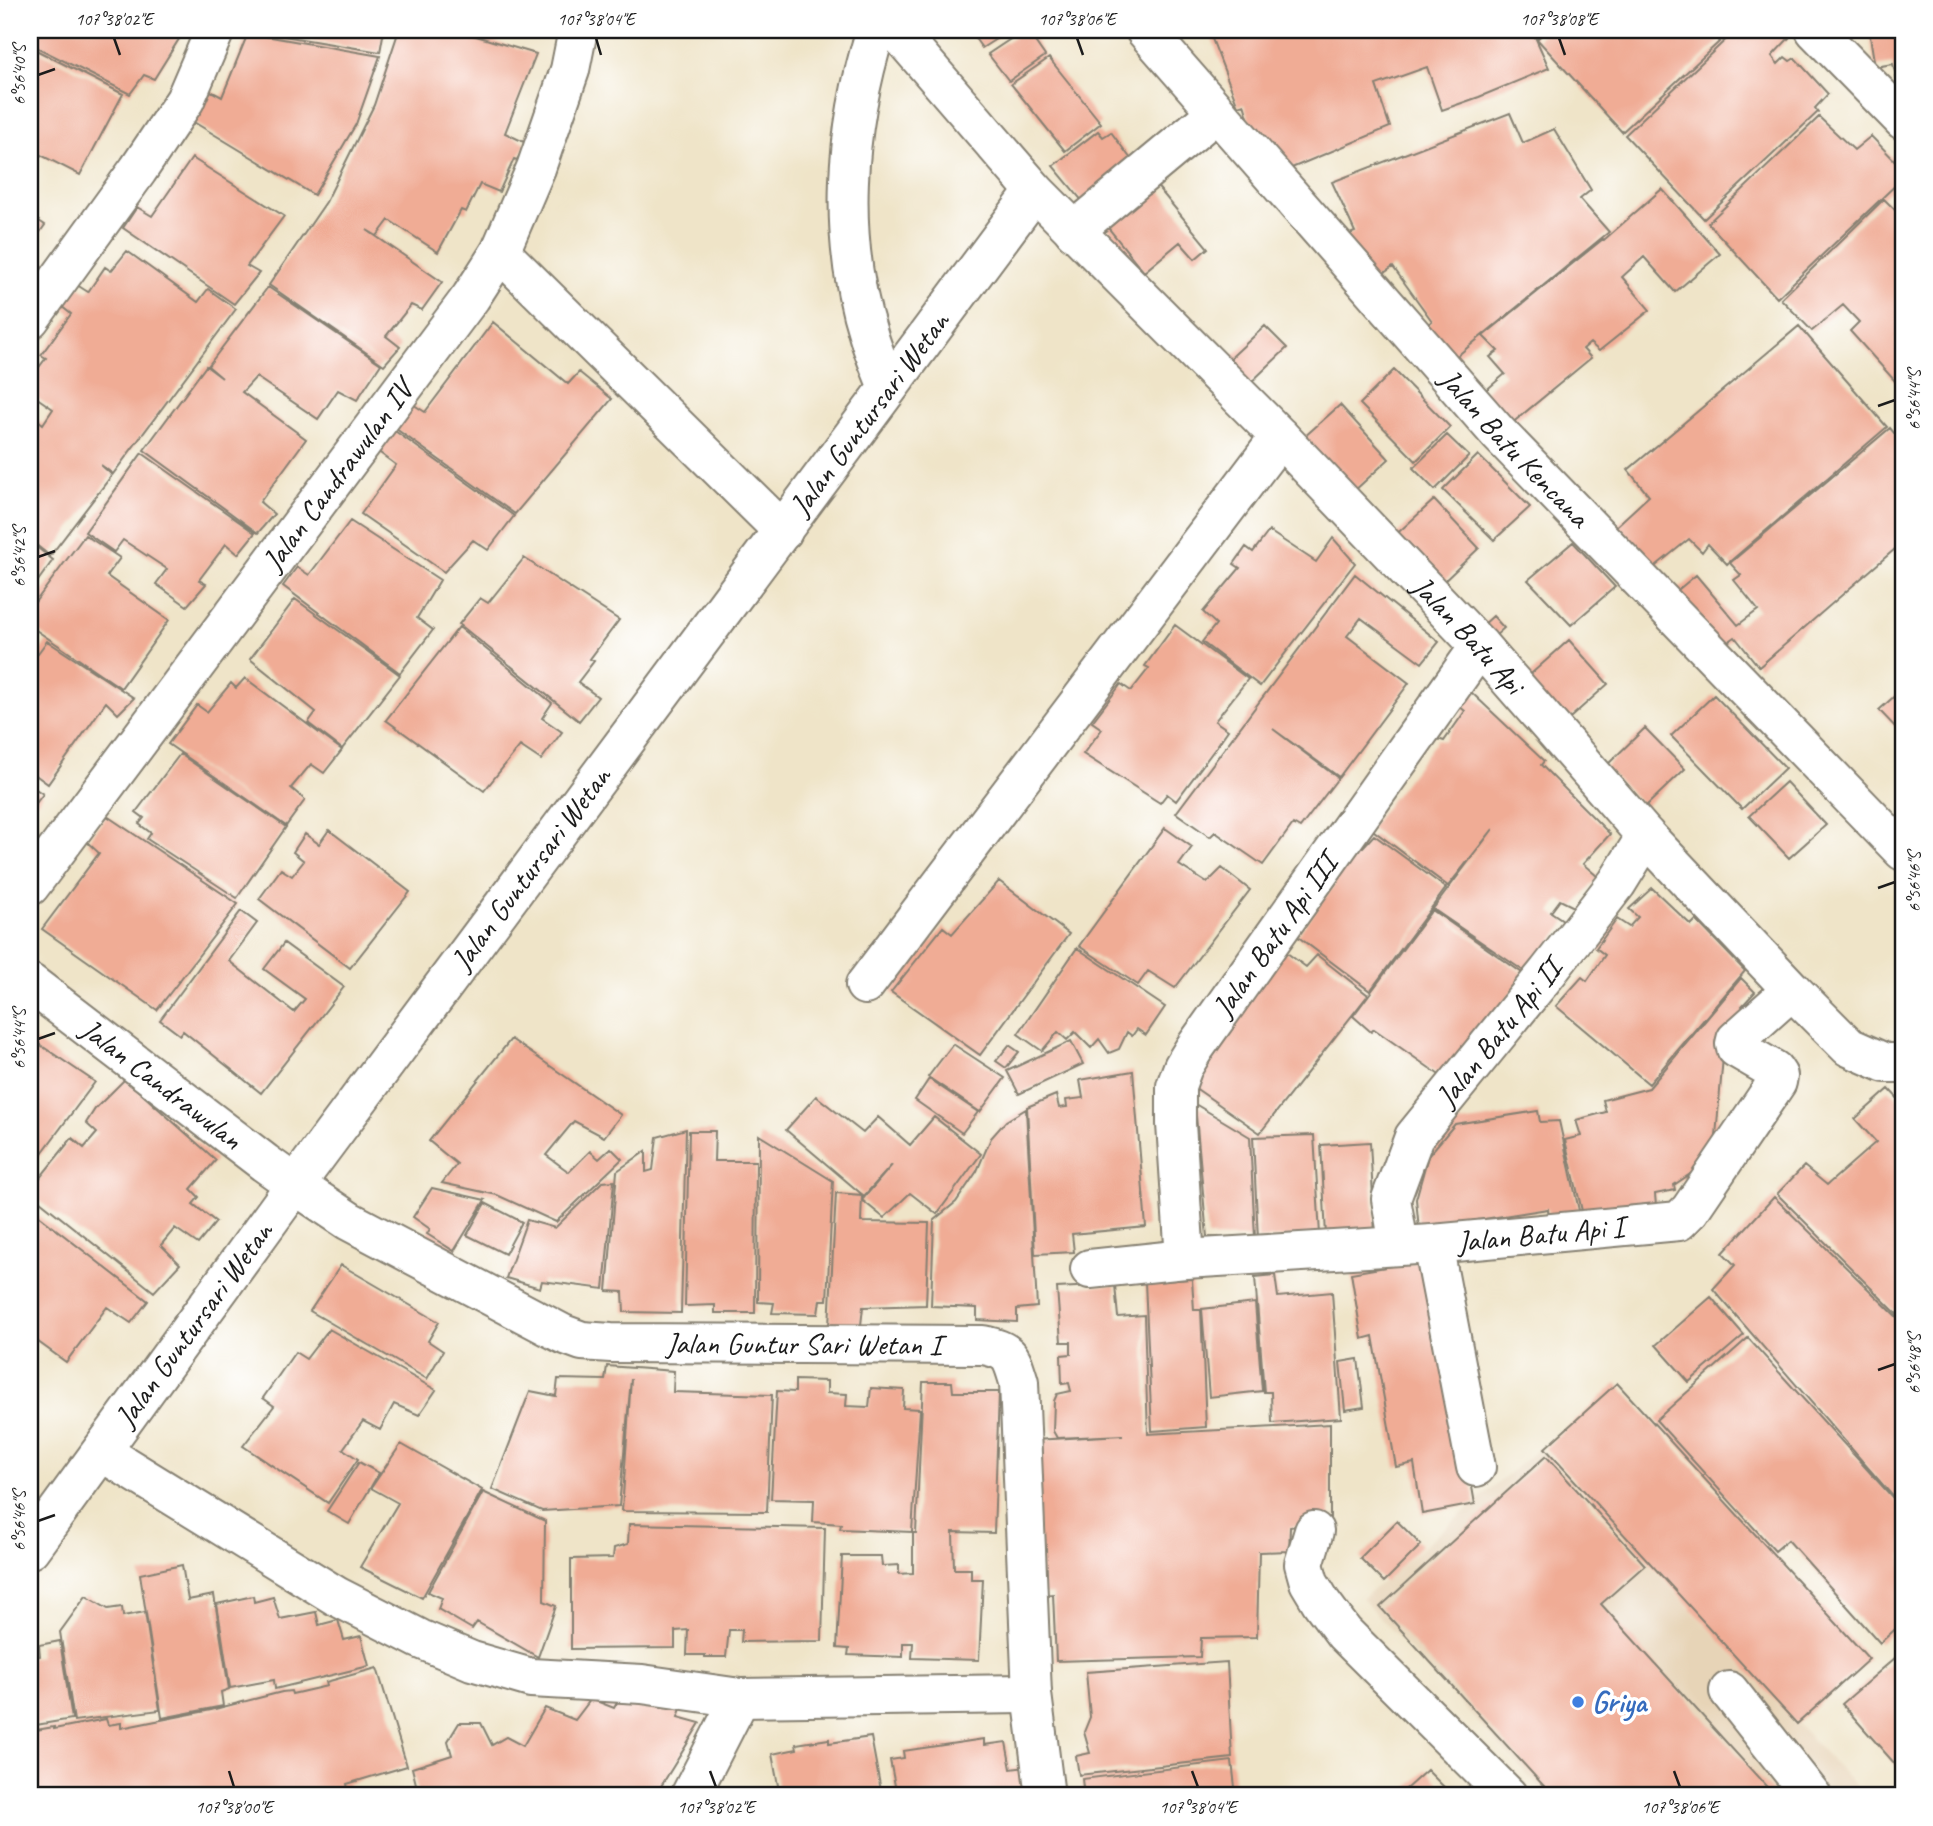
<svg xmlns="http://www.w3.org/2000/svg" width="1933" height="1826" font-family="Caveat,sans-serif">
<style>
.built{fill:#e7d4b7}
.building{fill:#f0ac95}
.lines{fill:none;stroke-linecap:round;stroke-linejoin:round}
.minor-casing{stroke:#868072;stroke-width:42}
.minor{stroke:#fff;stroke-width:38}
.ticks{fill:none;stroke:#1c1c1c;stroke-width:2.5}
.shop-dot{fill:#3f7fe0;stroke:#fff;stroke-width:2.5}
.labels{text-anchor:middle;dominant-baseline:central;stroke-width:7;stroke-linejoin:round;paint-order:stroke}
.street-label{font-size:30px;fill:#1c1c1c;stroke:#fff}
.shop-label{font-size:30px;font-weight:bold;fill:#366cbe;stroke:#fff;text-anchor:start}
.neatline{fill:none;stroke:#1c1c1c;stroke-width:2.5}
.ticks-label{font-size:18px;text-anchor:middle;fill:#1c1c1c}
</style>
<rect width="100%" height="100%" fill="#fff"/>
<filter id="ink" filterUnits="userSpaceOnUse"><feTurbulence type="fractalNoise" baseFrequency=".0143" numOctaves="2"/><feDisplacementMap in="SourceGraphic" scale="14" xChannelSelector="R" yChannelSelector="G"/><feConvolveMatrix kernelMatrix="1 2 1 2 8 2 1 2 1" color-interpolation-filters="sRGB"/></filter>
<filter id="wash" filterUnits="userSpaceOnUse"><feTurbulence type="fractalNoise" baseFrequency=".00686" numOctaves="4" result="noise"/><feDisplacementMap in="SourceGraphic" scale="28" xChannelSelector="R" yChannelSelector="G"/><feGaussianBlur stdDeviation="1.57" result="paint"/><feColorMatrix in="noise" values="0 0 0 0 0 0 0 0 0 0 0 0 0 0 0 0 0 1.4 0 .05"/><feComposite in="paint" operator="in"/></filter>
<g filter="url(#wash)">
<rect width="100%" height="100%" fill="#efe4c8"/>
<path class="built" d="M1540,1447L1865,1796H1547L1362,1599Z"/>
<g id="blocks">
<path class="building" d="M30,30H173L170,34L179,39L154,79L144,75L130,94L30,44Z
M255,30H384L380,52L254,31Z
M399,30H456L536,54L505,133L526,143L517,160L514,159L499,192L480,184L466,212L461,210L438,252L389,220L377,236L367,230L442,282L422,310L411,305L386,336L400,347L384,365L269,285L326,202L374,105Z
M969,30H1010L982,48Z
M1024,30H1027L1045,56L1009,81L988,54Z
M1211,30H1532L1549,68L1479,97L1442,110L1427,67L1376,85L1390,127L1282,172L1257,147L1244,104L1238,106L1209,31Z
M1547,30H1732L1622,132L1537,39Z
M1736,30H1781L1789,38L1772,56L1778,64L1785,57L1790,61L1795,58L1828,94L1815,108L1818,112L1704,219L1625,135Z
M1869,30H1903V102L1893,64L1875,67Z
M248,33L380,56L356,124L314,195L192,121L211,91L222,97Z
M30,47L123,94L80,175L39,154L30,170Z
M1049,58L1101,123L1065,151L1011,84Z
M1510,113L1523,143L1554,129L1591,190L1580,199L1609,232L1446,365L1418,333L1432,321L1393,267L1370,282L1342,237L1355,232L1332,182Z
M1819,117L1854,150L1871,136L1903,169V178L1777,298L1708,223Z
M1098,131L1103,137L1111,132L1139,170L1088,208L1053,166Z
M192,158L284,216L247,266L259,273L234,304L123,228L137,207L152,216Z
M1151,179L1208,248L1195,259L1180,242L1144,272L1101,219Z
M1662,189L1720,254L1675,292L1644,257L1622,277L1650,310L1599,351L1590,343L1583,349L1591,358L1505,429L1477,398L1505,374L1490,357L1498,351L1483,336L1603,239L1604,240Z
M1884,199L1903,218V229L1896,236L1903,243V390L1850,331L1859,322L1843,305L1812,331L1781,299Z
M30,215L45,225L30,246Z
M127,251L198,302L208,289L236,309L113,474L101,465L112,475L50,556L30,540V414L43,424L53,409L30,393V379L46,358L41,355L71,314L61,306L77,285L88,292L105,267L111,271Z
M268,287L381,364L357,400L338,390L318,419L256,377L242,392L306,439L260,502L274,514L258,533L144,450L206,366L222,378L208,366Z
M493,322L568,384L579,372L612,399L515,514L392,426L411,403L425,412Z
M1265,326L1287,348L1245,388L1223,365Z
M1799,326L1887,427L1727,564L1708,544L1702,552L1689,539L1652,569L1612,530L1649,496L1628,470Z
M1394,370L1450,427L1416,461L1360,404Z
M1340,405L1389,459L1353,492L1303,438Z
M1890,428L1903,444V542L1759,667L1735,637L1721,647L1673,594L1696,575L1738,625L1758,610L1734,580L1741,575L1730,563Z
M392,429L514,516L488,550L473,540L444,572L361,514L396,465L376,450Z
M1447,435L1469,456L1435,490L1413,468Z
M142,453L255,533L238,554L226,544L199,580L206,584L187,606L156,584L167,569L123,540L114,552L85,532Z
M1478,455L1530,507L1494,540L1443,490Z
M1434,500L1479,548L1438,587L1391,539Z
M350,521L440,580L417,618L433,630L400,673L283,586L297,567L309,575Z
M1269,531L1316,562L1333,538L1355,563L1260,686L1202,642L1216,624L1203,612L1240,568L1234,564L1246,547L1253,552Z
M85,535L120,558L107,576L169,620L121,688L30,626V609Z
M30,542L53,560L30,592Z
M1573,542L1615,587L1571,625L1528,580Z
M524,558L619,620L590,659L594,661L578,682L598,697L579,721L459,624L480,598L488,603Z
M1355,574L1439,642L1422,663L1361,618L1347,636L1409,683L1339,777L1273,729L1338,778L1300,828L1293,824L1263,865L1215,832L1210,837L1176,813Z
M295,599L400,675L342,749L308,723L316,712L250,659Z
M1493,616L1504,628L1494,637L1482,626Z
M1175,625L1248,679L1215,721L1228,730L1214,750L1176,801L1167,794L1160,803L1083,754L1102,729L1092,722L1121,684L1131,691L1149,668L1145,666Z
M459,627L552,703L542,718L562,732L541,760L520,746L484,791L386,720Z
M1569,640L1608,684L1562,725L1523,681Z
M47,641L134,698L118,714L106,702L48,784L30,771V664Z
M245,678L342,750L324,773L311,764L291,788L305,800L286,826L168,744L197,705L207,712L231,683L236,688Z
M1471,692L1544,761L1541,765L1610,834L1583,864L1598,877L1574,907L1560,900L1551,912L1566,922L1528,974L1433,909L1493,829L1448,886L1370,828L1438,739L1444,741L1465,711L1459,706Z
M1898,693L1903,699V724L1897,729L1879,710Z
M1714,695L1785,768L1742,809L1671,736Z
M1645,728L1685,769L1645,807L1605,767Z
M180,754L286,827L237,898L147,839L151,833L139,824L144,818L136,812Z
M1786,782L1826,825L1789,858L1749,816Z
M30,785L43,794L30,811Z
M107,816L238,904L157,1010L42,929L99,853L87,842Z
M1165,828L1192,847L1179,865L1207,883L1222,868L1250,890L1175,988L1148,971L1138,985L1079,946Z
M329,830L410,892L350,968L259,899L281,869L292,876L304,861L293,852L305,834L319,844Z
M1374,835L1446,888L1370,991L1297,936L1335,884L1331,881L1358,845L1363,847Z
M999,881L1069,934L980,1055L891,992L943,927L952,934Z
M1652,888L1691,925L1696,920L1745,971L1649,1084L1556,1006L1582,977L1587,981L1605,955L1596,948L1617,919L1629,927L1638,917L1629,909Z
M1432,910L1525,975L1445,1079L1374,1029L1371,1032L1353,1016Z
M241,911L257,923L229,961L294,1012L305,999L264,969L284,943L344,987L261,1093L183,1031L180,1035L160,1020Z
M1077,948L1165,1007L1146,1035L1137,1029L1132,1036L1127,1032L1119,1049L1109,1053L1099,1039L1091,1048L1075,1032L1067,1040L1058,1032L1042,1051L1018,1034Z
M1283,950L1306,967L1317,955L1368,995L1260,1133L1191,1085Z
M1741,978L1755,992L1742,1006L1750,1013L1724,1046L1714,1158L1674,1185L1675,1190L1655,1194L1656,1206L1583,1215L1565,1140L1581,1136L1576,1120L1606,1112L1603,1100L1649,1088Z
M30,1038L95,1082L30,1169Z
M511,1039L621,1115L604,1137L574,1121L546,1155L569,1172L590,1151L599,1159L611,1148L622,1159L556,1222L497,1195L442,1183L457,1164L429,1141Z
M1071,1041L1083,1064L1019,1094L1007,1071Z
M953,1044L1005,1078L980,1112L928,1077Z
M1009,1045L1019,1052L1006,1068L996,1061Z
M1133,1071L1146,1227L1072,1234L1074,1252L1035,1254L1027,1107L1056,1095L1059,1108L1067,1107L1066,1100L1083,1098L1080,1080Z
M125,1079L216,1160L191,1189L199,1197L193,1204L216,1222L198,1244L175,1228L161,1245L180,1264L154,1292L30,1193V1190L72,1138L84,1148L97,1133L86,1123L95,1109Z
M929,1079L978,1112L962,1133L915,1100Z
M1889,1089L1903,1104V1320L1777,1194L1804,1166L1827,1185L1876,1142L1855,1119Z
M816,1096L863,1133L878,1117L910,1145L934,1117L981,1154L937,1214L910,1193L884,1218L862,1200L892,1165L864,1196L786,1130Z
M1195,1104L1250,1137L1255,1238L1207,1237Z
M1026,1109L1037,1307L1017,1309V1322L977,1320V1308L931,1306L934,1220L956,1202L977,1171L991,1138L1006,1121Z
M1538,1111L1540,1122L1559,1121L1580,1215L1549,1220L1548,1209L1419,1229L1416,1199L1428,1156L1455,1124Z
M686,1129L681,1313L624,1312L623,1292L607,1291L617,1171L646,1151V1172L653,1170L657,1137Z
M689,1131H715L714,1161H756L755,1313H715V1305L685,1306Z
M759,1135L833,1181L827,1300H820L818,1314L772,1313L774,1303L758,1302Z
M1314,1135L1320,1235L1258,1239L1253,1137Z
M1370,1142L1375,1234L1326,1235L1321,1145Z
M614,1181L604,1289L542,1281L540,1288L506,1278L527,1220L555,1228L602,1182Z
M432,1188L485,1200L454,1251L427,1234L430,1229L413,1217Z
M836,1193L862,1195L861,1222L929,1223L926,1305L863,1307L861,1325L829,1326Z
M1774,1197L1903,1323V1508L1713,1289L1735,1265L1723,1253Z
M485,1203L522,1222L505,1254L467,1235Z
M30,1209L148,1301L131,1323L107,1307L66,1362L30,1336Z
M1432,1259L1475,1504L1422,1514L1414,1463L1396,1467L1373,1336L1362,1339L1351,1273Z
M341,1265L439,1322L428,1341L443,1351L427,1379L310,1311Z
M1275,1275L1278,1297L1332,1292L1341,1418L1272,1423L1271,1392H1264L1255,1277Z
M1192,1279L1194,1310H1201L1206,1427L1152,1431L1145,1282Z
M1115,1285L1118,1317L1144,1315L1148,1434L1330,1424V1519L1290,1527L1289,1551L1259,1552L1257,1637L1201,1638L1200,1657L1056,1661L1053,1594L1041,1595L1034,1440L1123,1435L1057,1438L1053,1431L1054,1401L1057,1394L1071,1391L1069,1383L1062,1384L1061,1355L1071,1354V1342H1061L1057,1288Z
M1711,1297L1744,1335L1689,1382L1656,1345Z
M1255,1303L1262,1391L1209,1397L1202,1309Z
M329,1329L436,1390L419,1415L394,1404L380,1430L363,1421L343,1449L358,1459L328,1503L243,1446L274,1406L263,1398L295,1352L306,1359Z
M1748,1338L1903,1509V1622L1880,1643L1788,1540L1775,1551L1656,1420Z
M1358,1359L1364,1407L1345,1410L1340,1362Z
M607,1366L674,1371L673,1392L772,1395L767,1512L622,1511L631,1379L619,1506L542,1511L492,1489L530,1391L556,1396L558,1379L605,1380Z
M795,1380L827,1381V1393L847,1394L846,1406L869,1407L871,1388L904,1390L903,1408L920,1409L912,1532L840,1529L841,1524L813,1522L814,1500L771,1499L777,1391L795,1392Z
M923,1382H952L953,1392H999L994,1533L953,1532L954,1569H971V1579H983L979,1660L912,1658L913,1643H903V1657L848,1655L849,1649L837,1648L842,1556H881L882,1566L899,1565V1574L913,1573V1533H916Z
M1617,1383L1869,1659L1797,1724L1545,1448Z
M401,1444L482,1490L422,1598L360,1567L398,1503L371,1488Z
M1546,1456L1645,1565L1601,1604L1775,1796H1553L1380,1607Z
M359,1462L379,1473L349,1524L327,1511Z
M483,1492L545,1521L544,1601L556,1606L538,1657L477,1622L472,1629L438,1609L442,1598L428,1592Z
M1397,1521L1421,1545L1384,1582L1360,1558Z
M629,1524L825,1528L822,1641L741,1642L742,1630H729L726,1657H705V1655H687L688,1630L675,1631V1648L571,1649V1559L613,1558L614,1548L628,1544Z
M182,1565L188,1600L214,1595L229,1689L221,1692L223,1706L162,1718L140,1574Z
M86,1596L108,1609L122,1607L123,1616L145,1612L160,1710L74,1721L60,1632Z
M253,1596L254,1602L273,1597L280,1619L316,1612L319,1625L338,1620L344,1640L361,1636L369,1666L275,1689L274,1680L230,1688L217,1604Z
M60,1641L72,1719L30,1726V1658L40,1656L39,1645Z
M1903,1651V1773L1842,1704Z
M1227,1662L1232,1758L1079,1775L1076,1756L1090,1753L1084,1732L1090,1717L1086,1672Z
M377,1668L407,1766L347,1784L348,1789L320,1796H30V1731L54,1727V1729L106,1719L108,1725L121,1723V1728L211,1710L282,1692L291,1691L292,1694L327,1686L326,1682Z
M591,1699L614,1708L619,1699L682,1706L678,1717L700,1723L655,1796H419L412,1768L452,1755L448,1741L459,1723H481L492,1745L506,1737L523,1746L545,1708L575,1720Z
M871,1737L882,1796H780L772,1754L797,1749L796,1744L829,1739V1743Z
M984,1739V1745L1006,1742L1011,1769L1026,1767L1031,1796H897L890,1760L904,1758L903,1751Z
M1232,1761L1236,1796H1084L1082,1779Z
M1427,1770L1453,1796H1398Z"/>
</g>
</g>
<g filter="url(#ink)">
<use href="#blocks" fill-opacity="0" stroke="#868072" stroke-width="2"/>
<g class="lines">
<defs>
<g id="minor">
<path d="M876,30C845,129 837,237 869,337C874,354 882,371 888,388"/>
<path id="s1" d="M896,30L1035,191L1280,437L1480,646L1646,836L1792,990L1849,1047L1885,1063H1903"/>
<path id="s2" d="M1145,30L1499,434L1903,851"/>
<path d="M1815,30L1903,120"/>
<path d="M1074,231L1217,112"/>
<path d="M500,252L783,531"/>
<path d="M30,319L138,170L185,100L215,30"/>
<path id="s3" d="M30,886L471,297L500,252L536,168L570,70L578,30"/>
<path id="s4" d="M30,983L265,1163L310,1195L349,1221L563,1334L582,1341L611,1343L983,1345C1011,1351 1011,1356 1019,1382L1032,1694L1045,1796"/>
<path d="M865,985L1280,437"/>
<path d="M1433,1244L1476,1467"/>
<path id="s5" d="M1399,1245L1391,1199L1414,1137L1548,972L1617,883L1646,836"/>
<path id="s6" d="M1185,1259L1176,1124V1086L1183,1067L1194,1049L1480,646"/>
<path id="s7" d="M1090,1269L1185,1259L1433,1244L1679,1221L1690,1210L1777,1082L1778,1076L1774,1070L1736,1048L1735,1044L1736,1040L1792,990"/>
<path d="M102,1452L336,1596L420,1639L472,1661L531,1678L642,1684L740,1698L1032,1694"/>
<path d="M1314,1531L1304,1564L1309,1582L1321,1602L1344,1633L1508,1796"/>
<path id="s8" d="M30,1549L295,1185L1035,191"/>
<path d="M1729,1691L1812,1796"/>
<path d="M690,1796L740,1698"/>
</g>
</defs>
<use href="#minor" class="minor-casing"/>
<use href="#minor" class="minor"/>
</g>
</g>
<path class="ticks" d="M114,38L120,55M596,38L601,55M1077,38L1083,55M1559,38L1565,55M38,75L55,69M1878,406L1895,400M38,557L55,551M1878,888L1895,882M38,1039L55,1033M1878,1370L1895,1364M38,1521L55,1515M229,1771L234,1787M710,1771L716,1787M1192,1771L1198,1787M1674,1771L1680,1787"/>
<circle class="shop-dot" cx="1578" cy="1702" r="7"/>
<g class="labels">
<g class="street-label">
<text stroke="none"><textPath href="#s8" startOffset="1412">Jalan Guntursari Wetan</textPath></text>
<text stroke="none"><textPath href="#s2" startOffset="558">Jalan Batu Kencana</textPath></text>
<text stroke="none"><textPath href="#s3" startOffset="513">Jalan Candrawulan IV</textPath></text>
<text stroke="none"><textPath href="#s1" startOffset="833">Jalan Batu Api</textPath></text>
<text stroke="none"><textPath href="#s8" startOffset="845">Jalan Guntursari Wetan</textPath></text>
<text stroke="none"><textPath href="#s6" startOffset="354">Jalan Batu Api III</textPath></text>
<text stroke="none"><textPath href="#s5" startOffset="247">Jalan Batu Api II</textPath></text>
<text stroke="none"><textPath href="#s4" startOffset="166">Jalan Candrawulan</textPath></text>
<text stroke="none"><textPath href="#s7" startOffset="452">Jalan Batu Api I</textPath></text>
<text stroke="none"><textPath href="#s8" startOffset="278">Jalan Guntursari Wetan</textPath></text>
<text stroke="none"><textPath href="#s4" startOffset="882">Jalan Guntur Sari Wetan I</textPath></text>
</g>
<g class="shop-label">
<text x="1592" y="1702">Griya</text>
</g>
</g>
<rect width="1933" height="1826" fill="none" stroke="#fff" stroke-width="77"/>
<rect x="38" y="38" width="1857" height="1749" class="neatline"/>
<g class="ticks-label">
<text x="114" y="25">107°38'02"E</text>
<text x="596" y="25">107°38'04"E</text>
<text x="1077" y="25">107°38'06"E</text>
<text x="1559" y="25">107°38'08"E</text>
<text transform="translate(19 75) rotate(-90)" y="6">6°56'40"S</text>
<text transform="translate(1914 400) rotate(-90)" y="6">6°56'44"S</text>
<text transform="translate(19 557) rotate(-90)" y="6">6°56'42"S</text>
<text transform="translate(1914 882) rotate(-90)" y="6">6°56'46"S</text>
<text transform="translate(19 1039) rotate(-90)" y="6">6°56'44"S</text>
<text transform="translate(1914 1364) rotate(-90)" y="6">6°56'48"S</text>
<text transform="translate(19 1521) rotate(-90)" y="6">6°56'46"S</text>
<text x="234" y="1813">107°38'00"E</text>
<text x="716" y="1813">107°38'02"E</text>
<text x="1198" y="1813">107°38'04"E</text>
<text x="1680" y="1813">107°38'06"E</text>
</g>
</svg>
